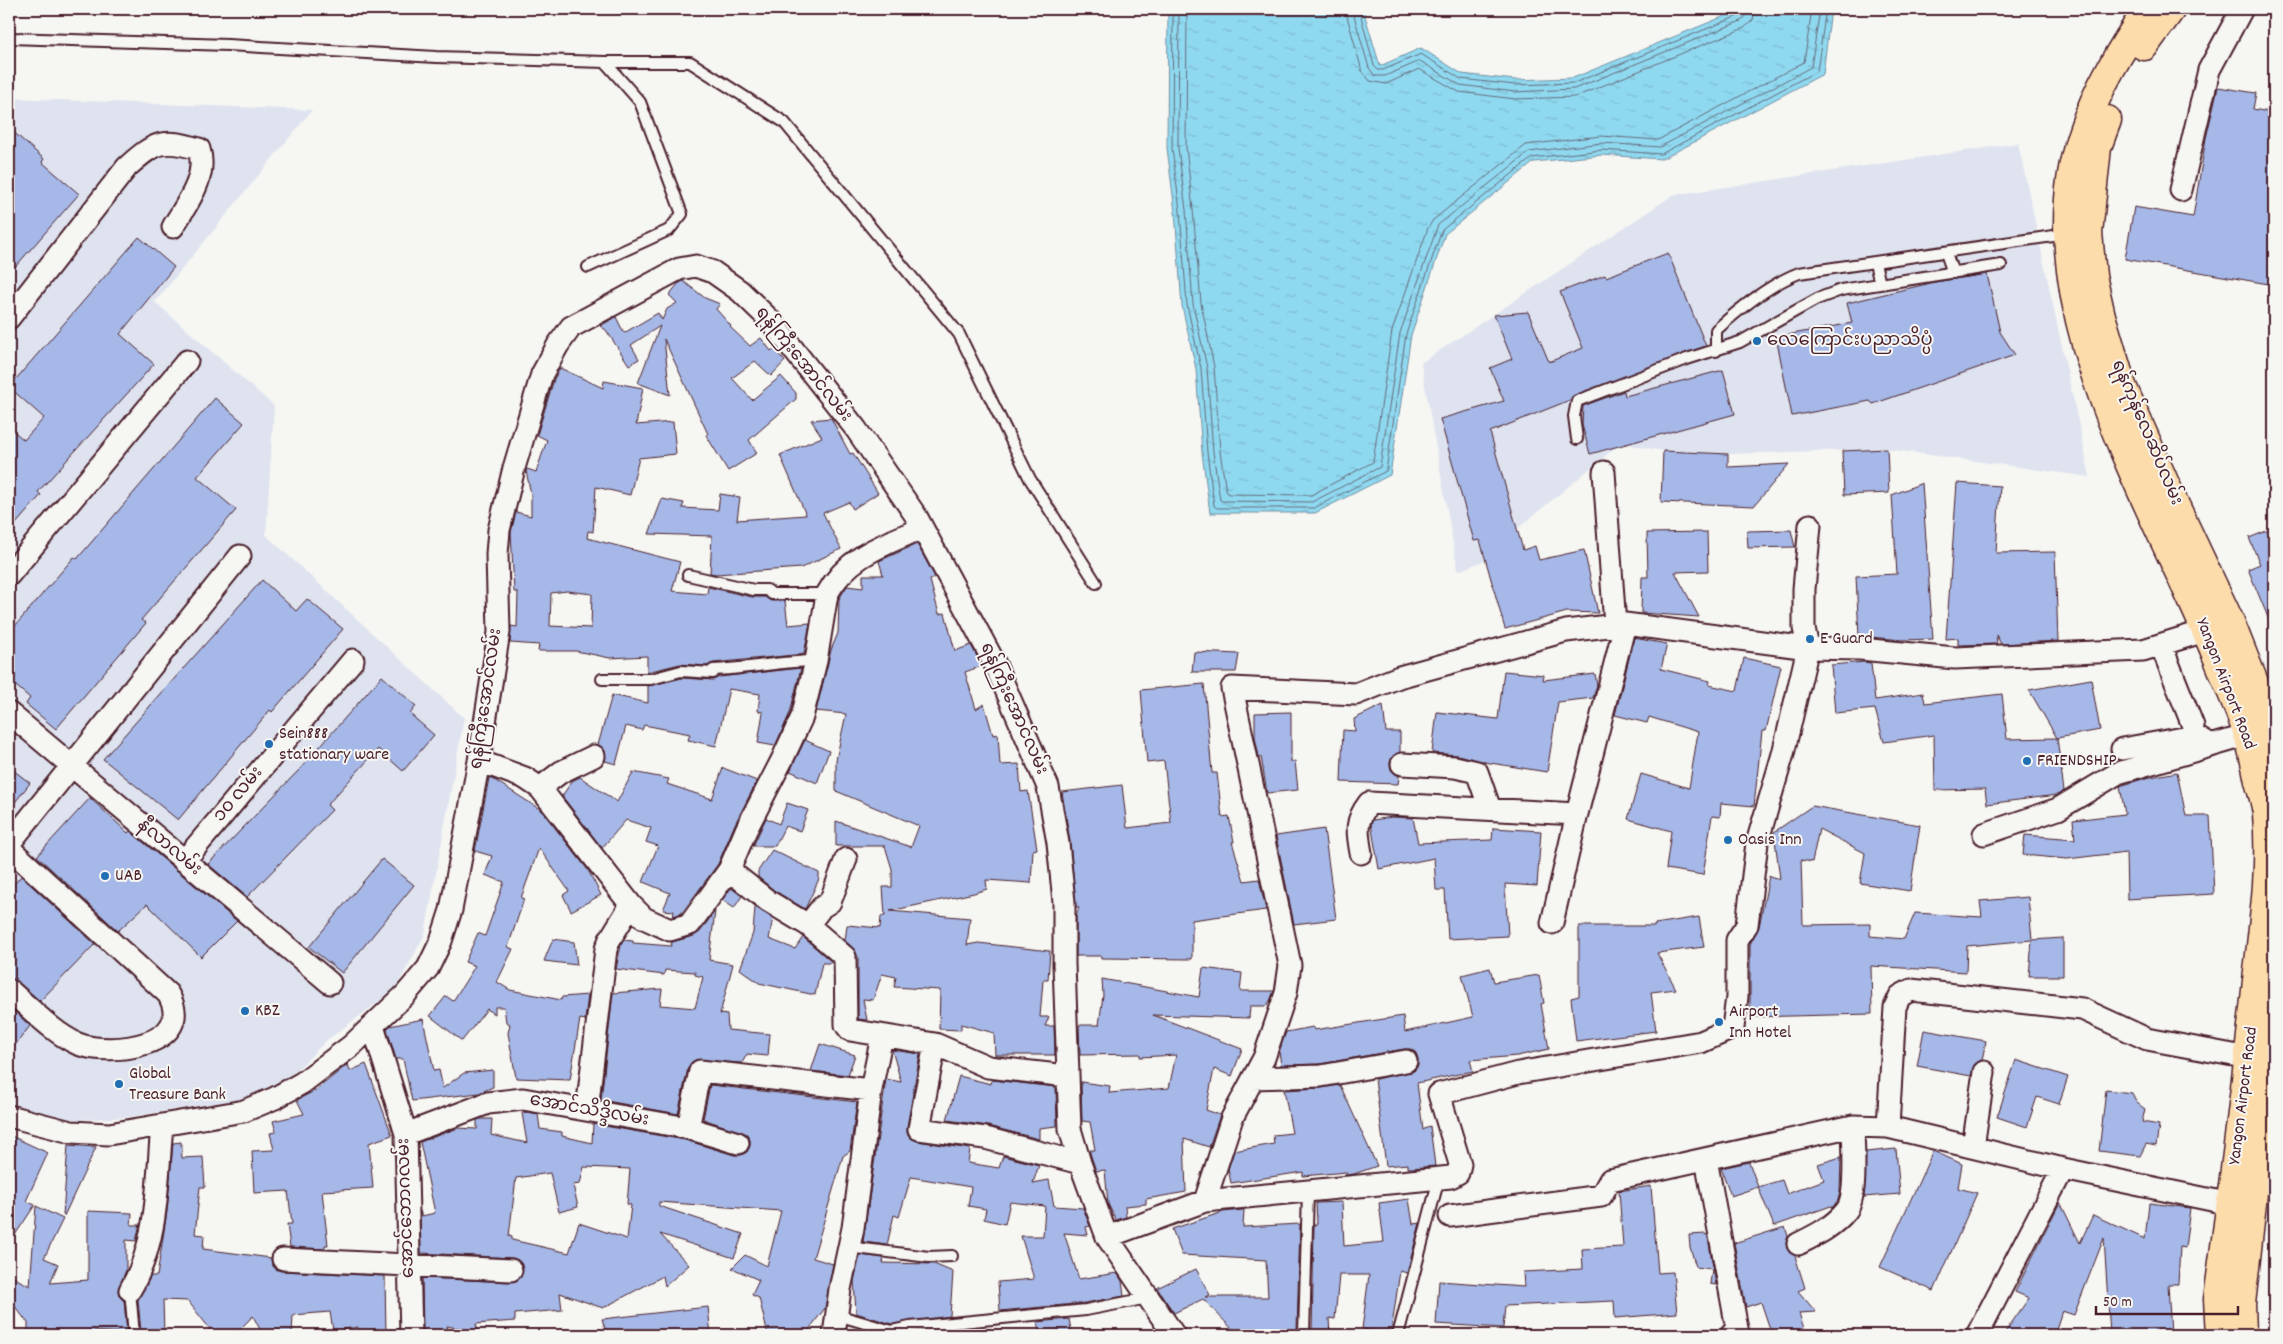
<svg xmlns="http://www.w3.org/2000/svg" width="2283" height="1344" font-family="Dekko,'Noto Sans Myanmar',sans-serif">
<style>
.built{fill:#dee3ef}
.water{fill:url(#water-ripples);stroke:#738fa1}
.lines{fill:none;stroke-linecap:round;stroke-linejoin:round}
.shore{stroke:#66697a;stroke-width:1}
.building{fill:#a5b8e7;stroke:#4a1f2b;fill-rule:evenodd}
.service-casing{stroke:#4a1f2b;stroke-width:14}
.minor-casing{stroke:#4a1f2b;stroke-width:25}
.primary-casing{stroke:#4a1f2b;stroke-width:31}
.service{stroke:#f6f6f2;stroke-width:10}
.minor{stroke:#f6f6f2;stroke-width:21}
.primary{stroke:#fddcac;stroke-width:28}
.poi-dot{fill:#1f6fb2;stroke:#f6f6f2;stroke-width:2}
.labels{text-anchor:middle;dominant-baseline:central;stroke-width:4;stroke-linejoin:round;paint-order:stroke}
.poi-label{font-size:18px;fill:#4a1f2b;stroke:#f6f6f2;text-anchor:start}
.street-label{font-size:18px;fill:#4a1f2b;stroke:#f6f6f2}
</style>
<defs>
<pattern id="water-ripples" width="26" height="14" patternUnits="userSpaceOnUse" patternTransform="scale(1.25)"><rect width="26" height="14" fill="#8fd9f0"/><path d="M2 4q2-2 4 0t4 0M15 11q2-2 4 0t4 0" fill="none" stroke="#7dbace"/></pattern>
</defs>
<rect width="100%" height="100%" fill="#f6f6f2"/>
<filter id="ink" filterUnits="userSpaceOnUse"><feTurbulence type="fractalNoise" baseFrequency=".02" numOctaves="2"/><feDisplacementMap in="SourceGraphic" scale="10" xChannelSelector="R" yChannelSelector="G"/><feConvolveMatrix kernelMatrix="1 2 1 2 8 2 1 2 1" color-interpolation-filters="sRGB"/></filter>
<g filter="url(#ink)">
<path class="built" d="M9,98L312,110L155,302L274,406L266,535L464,718L425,934L395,990L327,1040L288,1079L248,1098L129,1117L74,1120L18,1108L9,1102Z
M2018,143L2090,477L1887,449L1728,454L1663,451L1621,443L1517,529L1486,560L1458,571L1421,363L1673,195Z"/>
<path class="water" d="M1168,9H1363L1380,66L1421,48L1462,74L1515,80L1573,78L1742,9H1831L1823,74L1662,159L1602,155L1534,162L1445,234L1411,335L1390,475L1315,513H1210L1202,453L1196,369L1182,306L1175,212L1167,148Z"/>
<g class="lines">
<path class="shore" d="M1173,9L1172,148L1180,211L1187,305L1201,368L1207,452L1214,506L1217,508H1314L1386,471L1406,334L1442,230L1532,158L1602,150L1661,154L1817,71L1826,9
M1179,9L1178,148L1186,210L1193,304L1207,368L1213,452L1220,500L1222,501L1312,502L1380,467L1400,333L1438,225L1529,152L1602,143L1660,147L1811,67L1820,9
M1187,9L1186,147L1193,210L1201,303L1214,367L1220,451L1226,492L1229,494L1311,495L1373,462L1392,331L1428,228L1433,220L1526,145L1601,136L1658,140L1804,62L1812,9
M1345,9L1362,71L1370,81L1386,84L1419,69L1459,92L1515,99L1575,97L1744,28L1753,20L1755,9
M1352,9L1369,68L1375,76H1385L1420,61L1460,85L1515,92L1574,89L1741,21L1746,16L1748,9
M1359,9L1374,66L1378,70H1383L1421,54L1461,79L1515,85L1574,83L1738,16L1742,9"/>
</g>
<path class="building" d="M2218,87L2256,93L2253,109L2274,113V285L2125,259L2134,207L2193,217L2206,138Z
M9,128L44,159L42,162L79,194L9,274Z
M139,237L174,267L120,334L154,364L38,492L41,495L9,532V427L24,440L44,418L9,387Z
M1668,253L1706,346L1575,395L1570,400L1490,432L1523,550L1535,546L1539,560L1584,550L1598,613L1567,612L1505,629L1480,540L1474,541L1440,419L1504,401L1490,368L1512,359L1494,315L1528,312L1549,362L1583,348L1560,292L1605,275L1606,277Z
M1987,274L2000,332L2015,355L1873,404L1870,401L1792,416L1776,337L1852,323L1847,303L1935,282Z
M683,281L705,298L720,304L716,309L731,326L730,327L750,346L761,338L771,351L773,349L785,361L771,376L755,361L732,378L752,400L781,376L796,393V399L749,440L757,453L728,471L706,435L708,434L664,339L670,395L638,383L660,326L631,345L639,359L629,365L606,330L600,326L616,317L624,333L658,313L662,320L667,309L677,303L669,295L678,284Z
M560,368L603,388L604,381L643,388L636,425L673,422L676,454L639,458L630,495L596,487L593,532L588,531L587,538L680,562L672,591L707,594L708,587L752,597H765L771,601H785L788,625L810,623L804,654L713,663L708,666L680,664L647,672V656L610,658L576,651H538L539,645L510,643L511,626L517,627L518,592H514L511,532L516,512L531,516V494L526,471L527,469L536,472L547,440L537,435L554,379ZM567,591L592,594L591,628L550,626L551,593Z
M1723,370L1735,414L1590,454L1582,425L1583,406L1624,391L1625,396Z
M215,398L244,423L197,477L236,510L141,620L146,623L56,729L26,704L30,698L9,680V633L74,557L77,559Z
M831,418L850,454L853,453L878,493L853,509L849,502L823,513L841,549L801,568L716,574L710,573L712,536L649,534L662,499L684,503L682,508L718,510L720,494L740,497L737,520L806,515L780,455L822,437L811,420Z
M1887,449L1889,493L1844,495L1842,451Z
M1663,451L1728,454V467L1789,464L1754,506L1661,502Z
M1922,483L1933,639L1902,640L1859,636L1856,576L1897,574L1892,495Z
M1957,483L2000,486L1996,553L2055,552L2058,641L2001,644L1996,635L1997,644L1958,645V638L1946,639Z
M2274,528V632L2248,569L2260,564L2249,538Z
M1791,530L1795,547L1748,548L1747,531Z
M1707,532L1708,571L1675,572L1699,617L1641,613L1642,577H1648L1647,533Z
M917,544L935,577L930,580L939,614L945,613L955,651L971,645L982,666L965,672L976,709L984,704L993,735L998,734L1000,765L1019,764L1021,792L1028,791L1037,849L1033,850L1031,883L986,880L987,889L974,893L890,911L970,918L967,945L978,943L1050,951L1048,980H1043L1040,1017H1049L1045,1026H1054L1055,1055H995L994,1033L961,1024V1030L939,1029L940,990L894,987L896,977L882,974L873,1000L863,999L867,1020L858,1019V957L853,948L845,941L847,925L880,928L881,916H885L883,887H892V869L885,846H836V821L911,847L919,826L836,791V760L846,714L816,711L831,650L838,633L839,599L847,586L863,588V575H883L879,561Z
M262,580L296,611L307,599L343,629L272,712L270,710L178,820L103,759Z
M1634,638L1667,644L1661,669L1710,681L1709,685L1737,691L1744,658L1781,666L1766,731H1762L1754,806L1721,803L1720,817L1712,816L1703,875L1666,869L1671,831L1628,819L1641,774L1689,788L1698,732L1649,717L1647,723L1615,715Z
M1194,652L1239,654L1236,672H1192Z
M1864,662L1871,663L1875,700L1923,693L1925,703L2002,694L2007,739L2057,738L2064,791L2057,795L1987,804L1985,789L1935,790L1934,735L1884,742L1875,709L1835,713L1831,665Z
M801,668L790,713L775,746L758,743L763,712L758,711L760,694L729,689L716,746L688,740L690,734L644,725L642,730L626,726L616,764L605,761V751L598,745L612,695L648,703V686L682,678L713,680L719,677Z
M1504,671L1544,675L1543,680L1595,674L1597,685L1593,698L1558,702L1547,772L1484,762L1458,755L1432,753L1437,712L1498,719Z
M382,676L416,706L410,714L434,735L403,771L378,749L327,805L332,810L247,897L208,864L299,770Z
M2091,679L2100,730L2057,738L2029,690Z
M1204,684L1212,773H1217L1222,817L1229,816L1234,842H1232L1244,881L1259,879L1266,910L1192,920V959L1101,958V956H1076V917L1079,907H1076L1070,842L1062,792L1122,785L1127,828L1171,823L1164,761L1147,763L1141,690Z
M1383,705L1386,732H1400V752L1392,757L1390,764L1391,770L1399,776L1398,784L1341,782L1343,730L1355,731L1354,719Z
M1291,712V762L1295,761L1298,790L1267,793L1261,757H1259L1255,737V713Z
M805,740L829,751L817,783L790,771Z
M9,767L30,783L9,810Z
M723,768L757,781L735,824L718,864L682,913L673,916L674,911L663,910L670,893L643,882L658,846L646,842L651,828L626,820L602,848L562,796L572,781L580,777L617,802L633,772L669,779L667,784L712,799Z
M2177,772L2186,816H2210L2214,894L2127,899L2126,852L2067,859L2023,855L2025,835L2075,839L2073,820L2125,814L2120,786L2146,778Z
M489,778L496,781L541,810L588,870L601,895L571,911L563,895L569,891L539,848L521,898L524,899L508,947L513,949L497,982L510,990L561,1000L562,997L588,995L585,1020L580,1019L570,1080L516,1078L508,1033L510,1024L506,1022L504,1007H495V1014L487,1009L462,1041L430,1016L446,996L453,1001L475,966L465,962L478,933L485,936L504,882L485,875L492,856L475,851Z
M90,798L128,833L130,831L237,921L201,957L147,904L118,931L37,856Z
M787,803L808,810L800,831L785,826L775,846H753L766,818L779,824Z
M1812,806L1920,825L1910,891L1860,883L1865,853L1819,829L1812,862L1801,860L1803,925L1870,924V936L1904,939L1915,913L1982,917L1980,901L2028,897L2032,940L1967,946L1966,972L1871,966L1872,1014L1750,1017V944L1759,927L1769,876L1780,879L1774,832Z
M1392,817L1413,818L1418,843L1492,840L1493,828L1541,831L1537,886L1505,884L1508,936L1448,939L1445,890H1436L1434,858L1379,869L1371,824L1373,820Z
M1324,829L1336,919L1294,924L1276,836Z
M772,850L819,873V879L805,909L775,891L758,877V871Z
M382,859L414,885L342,973L309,947Z
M21,876L95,944L40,1001L17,981L9,978V890Z
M731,888L742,896L734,908L722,900Z
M755,907L773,918L769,939L795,949L803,937L833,963H822L815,995L759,983L740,969L753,933Z
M715,911L709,960L733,964L720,1014L727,1015L728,1030L770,1034L768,1056L747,1054L742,1063L695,1060L688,1068L678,1114L601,1100L613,993L662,989L660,1005L695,1008L703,977L695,975V972L665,970L664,975L616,969L621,945L624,940L633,941V943L671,946L672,942L694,936L700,932Z
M1699,917L1704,947L1657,953L1676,989L1651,992L1656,1031L1576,1041L1571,998L1579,996V926H1655V924Z
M2063,938V976H2029L2032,940Z
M553,939L574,942L577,965L544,961Z
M1203,968L1242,973L1240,991H1274L1270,1001L1266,1006H1250L1249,1018L1153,1015L1242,1049L1232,1076L1214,1069L1206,1110L1220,1115L1209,1147L1184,1139L1186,1192L1146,1199V1204L1125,1206L1126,1217L1116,1220L1108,1204L1105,1170L1096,1171L1090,1153V1150H1095L1090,1122L1082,1121L1081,1082L1110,1086L1109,1093L1169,1088L1176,1055L1140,1057V1054L1080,1055L1079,1025H1099L1103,995L1102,979L1199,997Z
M1490,968L1494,982L1539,975L1544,1003L1541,1004L1549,1049L1517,1056L1470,1060L1473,1071L1417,1083L1423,1130L1430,1126L1435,1166L1411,1168H1408V1164L1386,1166L1375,1079L1414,1071L1418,1066V1059L1416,1053L1411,1049H1404L1320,1064L1281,1065L1279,1052L1286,1032L1313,1027L1314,1030L1403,1016L1405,1032L1473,1017L1462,975Z
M9,1006L30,1026L9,1053Z
M423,1019L434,1071L439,1070L443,1088L464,1073L493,1070V1087L479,1093L412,1101L403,1059H396L387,1029L390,1026Z
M1924,1030L1986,1041L1982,1060L1974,1065L1971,1076L1917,1066Z
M820,1044L855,1055L848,1075L811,1071Z
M892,1050L920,1054L907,1127V1133L911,1138L917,1141L970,1149L968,1163L999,1168L1003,1156L1039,1165L1033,1183L1049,1180L1054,1206L1083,1208L1090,1226L1086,1227L1088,1235L1064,1233L1079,1279L1117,1273L1122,1281L1124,1296L1085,1303L1000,1311L998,1282L1034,1279L1021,1236H1043L1045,1206L1010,1202L1005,1224L984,1219L986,1209L968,1206L971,1187L911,1177L899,1217L894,1215L887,1245L863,1242L886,1079L901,1082Z
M2016,1060L2068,1077L2059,1104L2037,1097L2027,1127L1997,1117Z
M348,1064L350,1071L366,1064L392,1135L369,1143L373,1188L322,1191L328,1245H325V1249L290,1247L287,1224H292L288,1191L254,1193L252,1151L274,1150L270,1133L276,1132L273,1121L304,1114L297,1100L316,1090Z
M959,1076L991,1084L992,1080L1056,1087L1057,1126L1039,1128V1139L988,1126L947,1120Z
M710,1085L857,1102L850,1151L843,1156L813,1258L833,1264L825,1308L805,1335H768L759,1298L752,1295L759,1280L732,1268L745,1255L767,1266L781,1211L659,1202V1206L743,1234L734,1258L660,1234L689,1265L665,1286L663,1276L603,1308L560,1293L562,1310L515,1314V1321L476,1324L478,1332L447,1326L450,1335H423L422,1278L511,1282L521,1277L523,1270L518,1260L512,1258L421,1253L420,1211L422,1216L435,1213L420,1142L458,1128L477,1129V1120L480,1119H492L491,1135L527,1143L522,1113L528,1112L538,1114L540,1129L562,1132V1136L592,1143L593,1124L685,1140L734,1155H741L747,1152L750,1146V1140L747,1134L703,1119ZM584,1167L630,1169L627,1204L631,1205L627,1239L579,1223L569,1253L512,1240V1237L509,1236L516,1178L550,1173L559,1212L578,1207L573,1185L580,1184Z
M1340,1085L1377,1166L1354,1174L1346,1175V1172L1303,1176V1172L1231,1183L1228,1169L1234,1151L1274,1144L1273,1135L1292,1133L1284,1090L1321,1088Z
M2106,1090L2132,1093L2137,1103L2145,1109L2142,1122L2159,1125L2156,1146L2146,1144L2140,1156L2099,1151Z
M9,1135L48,1153L26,1201L35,1205L9,1244Z
M181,1142L182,1158L203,1157L205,1187H200L195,1234L204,1235L203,1249L271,1258L272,1265L282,1271L385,1276L386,1335H359L358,1327L333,1331L330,1312L293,1315L292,1335H263L253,1316L234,1335H204L210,1329L188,1301L163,1300L164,1333H141L138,1300L151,1276H157L167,1211L173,1143Z
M68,1145L96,1147L64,1216L63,1215Z
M1896,1149L1900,1194L1864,1197L1866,1152Z
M1933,1151L1962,1164L1958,1188L1977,1193L1934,1291L1880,1267Z
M1841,1157L1840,1192L1838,1200L1832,1208L1831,1206L1774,1226L1758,1187L1782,1180L1787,1194L1824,1180L1818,1164Z
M1749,1162L1758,1187L1731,1196L1721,1168Z
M1651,1186L1658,1273L1673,1272L1677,1313L1615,1318L1614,1301L1505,1306L1503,1328L1436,1324L1439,1281L1524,1287L1523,1272L1583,1269L1582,1249L1623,1247L1619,1191Z
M1409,1199L1413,1224L1420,1223L1407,1273L1400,1271L1391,1333L1362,1329L1369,1275H1339L1335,1319L1329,1318L1330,1335H1312L1314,1224H1317L1316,1203L1342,1202L1344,1246L1384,1242L1379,1203Z
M2060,1202L2080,1243L2093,1215L2145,1239L2149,1203L2190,1208L2185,1248L2180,1247L2178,1284H2168L2171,1335H2110L2104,1238L2074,1315L2062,1311L2054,1335H2003L2029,1298L2015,1292Z
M36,1206L63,1219L44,1258L58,1264L50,1283L88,1280V1211L132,1213L131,1225H140L139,1228L136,1241L126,1240V1270L118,1290L119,1296L124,1301L127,1333L94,1331V1334L47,1333V1335H28V1323L9,1299V1275L30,1286Z
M1242,1210H1244L1243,1227L1300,1224L1297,1330L1268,1331V1335H1238L1203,1299L1174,1313L1157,1288L1196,1269L1210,1295L1205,1297H1268L1266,1260L1182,1255L1172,1229L1223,1212Z
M1785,1227L1788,1236L1786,1243L1787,1249L1795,1256L1805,1288L1798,1291L1816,1312L1799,1313L1806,1335H1772L1761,1302L1746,1307L1734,1243Z
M1706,1234L1708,1237L1716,1285L1710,1284L1712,1269L1696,1267L1690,1247L1689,1235Z
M860,1255L884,1258L883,1263L934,1264L953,1272L950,1316L892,1324L856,1313L854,1281Z
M708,1307L711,1335H607L602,1319Z
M1069,1319L1072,1335H1040L1037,1322Z
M949,1330V1335H905L911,1334Z"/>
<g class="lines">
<defs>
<path id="service" d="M9,38L228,45L436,57L605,62L640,102L682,214L669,230L588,267
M605,62H690L784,122L959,334L1030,479L1096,583
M1946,253L1953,273
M1875,263L1880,284
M1716,351V330C1738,310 1770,284 1799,273L2067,234
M1577,439L1574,416L1577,401L1687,359L1740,342L1817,299L1841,290L2001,265
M688,575L754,590H767L772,594H827
M602,679H651L681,671L713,673V670C748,669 781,661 816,661
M848,1247L929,1257L952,1256
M130,1290L134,1335
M837,1315L892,1331L910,1327L1086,1310L1148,1298
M1304,1335L1308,1191
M1398,1335L1439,1178"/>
<path id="minor" d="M2181,190L2209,70L2242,9
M9,318L127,167C155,142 162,138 199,149C208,177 187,203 173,227
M1604,472L1615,625
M9,575L187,361
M2161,645L2193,726
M9,713L330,983
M2122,749L2195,736L2211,746
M479,761L525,778L540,788L631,905L610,939L606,949L587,1110
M1402,764L1455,767L1477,772L1490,809
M540,788L561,772L594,756
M1984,834L2058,809L2118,773L2248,735
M9,844L240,556
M9,848L168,994C198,1045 111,1057 78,1044C54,1034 29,1007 9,990
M1361,853C1357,831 1355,821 1369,803L1577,814
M184,861L353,660
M729,870L768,901L808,925L845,957L846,1025L850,1030L935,1044L988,1067L1067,1076
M631,905L644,918L670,930L690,924L729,870L746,830L782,760L802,717L816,661L827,594C848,555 884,545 922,528
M1552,923L1577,814L1625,624
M808,925L822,907L830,902L846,859
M373,1026L406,1134L411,1335
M935,1044L919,1129L985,1138L1080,1163
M1253,1078L1321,1076L1406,1061
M9,1116L71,1132L109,1134L244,1111L275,1098L302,1083L351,1046L405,995L428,968L441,941L451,910L479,761L499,632L497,554L499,530L514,468L542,374L558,345L571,327L679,269L696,266L713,272L740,291L770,320L856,429L916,516L994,662L1048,787L1058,843L1064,902V964L1070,1129L1080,1163L1107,1237L1174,1335
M1888,1127L1895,1007L1900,996L1911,990L2082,1009L2147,1039L2249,1058
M688,1128L700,1071L871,1090
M406,1134L488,1103L523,1099L688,1128L738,1143
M1973,1147L1984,1072
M1706,1159L1738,1334L1731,1335
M1205,1201L1232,1118L1264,1058L1286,993L1290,965L1232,688L1356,694L1399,677L1566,631L1625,624L1808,648L1860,649L1955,658L2143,650L2221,626
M1450,1216L1601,1196L1610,1180L1853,1126L1888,1127L2063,1169L2231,1204L2243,1209
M1107,1237L1205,1201L1451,1177L1458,1173L1460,1164L1439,1094L1518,1073L1701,1042L1733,1028L1737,997V940L1747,925L1757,843L1783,754L1808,648L1804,628V589L1810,525
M1798,1244C1816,1235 1833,1227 1846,1211C1858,1197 1853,1146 1853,1126
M283,1259L511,1270
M130,1290C159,1241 157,1180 162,1125
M834,1335L840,1289L853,1228L871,1090L882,1036
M1977,1335L2063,1169"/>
<path id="primary" d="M2148,9C2121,49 2097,88 2082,134C2024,306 2159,511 2221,666C2230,689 2241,712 2248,735C2253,750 2256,766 2259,781C2262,792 2266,803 2267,814C2272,872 2262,932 2256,990C2245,1093 2232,1196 2218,1299L2220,1335
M2144,46L2171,9
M2107,120L2097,147L2088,233L2092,276L2101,316L2122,386L2165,484L2230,622L2268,718L2274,742
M2242,1335L2241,1304L2274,1002"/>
</defs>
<use href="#service" class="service-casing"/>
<use href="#minor" class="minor-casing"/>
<use href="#primary" class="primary-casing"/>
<use href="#service" class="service"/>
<use href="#minor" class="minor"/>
<use href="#primary" class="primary"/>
</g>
</g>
<g class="poi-dot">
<circle cx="1757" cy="341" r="5"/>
<circle cx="1810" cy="639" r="5"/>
<circle cx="269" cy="744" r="5"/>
<circle cx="2027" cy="761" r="5"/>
<circle cx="1728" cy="840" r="5"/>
<circle cx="105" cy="876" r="5"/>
<circle cx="245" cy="1011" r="5"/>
<circle cx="1719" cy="1022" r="5"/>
<circle cx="119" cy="1084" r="5"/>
</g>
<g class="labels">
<g class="poi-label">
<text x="1767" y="341">လေကြောင်းပညာသိပ္ပံ</text>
<text x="1820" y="639">E Guard</text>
<text x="279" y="734">Sein888<tspan x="279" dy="21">stationary ware</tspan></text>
<text x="2037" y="761">FRIENDSHIP</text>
<text x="1738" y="840">Oasis Inn</text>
<text x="115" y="876">UAB</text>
<text x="255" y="1011">KBZ</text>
<text x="1729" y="1012">Airport<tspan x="1729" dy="21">Inn Hotel</tspan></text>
<text x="129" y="1074">Global<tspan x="129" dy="21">Treasure Bank</tspan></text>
</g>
<g class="street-label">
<text transform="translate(803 365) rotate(51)">ရန်ကြီးအောင်လမ်း</text>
<text transform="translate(2146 433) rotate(67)">ရန်ကုန်လေဆိပ်လမ်း</text>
<text transform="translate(2225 684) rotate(69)">Yangon Airport Road</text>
<text transform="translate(487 699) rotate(-82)">ရန်ကြီးအောင်လမ်း</text>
<text transform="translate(1013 709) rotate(66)">ရန်ကြီးအောင်လမ်း</text>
<text transform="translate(239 795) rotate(-50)">၁၀ လမ်း</text>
<text transform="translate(169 848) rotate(40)">နီလာလမ်း</text>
<text transform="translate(2244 1096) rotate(-83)">Yangon Airport Road</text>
<text transform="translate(589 1111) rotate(10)">အောင်သိဒ္ဒိလမ်း</text>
<text transform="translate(407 1208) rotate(-92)">အောင်ဘောဂလမ်း</text>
</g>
</g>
<rect width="2283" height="1344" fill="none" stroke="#f6f6f2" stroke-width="30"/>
<rect x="15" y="15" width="2253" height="1314" fill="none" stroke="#4a1f2b" stroke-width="2" filter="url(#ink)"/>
<path d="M2096 1306v8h142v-8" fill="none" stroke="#4a1f2b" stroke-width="2.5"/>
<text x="2103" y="1306" font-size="15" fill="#4a1f2b" stroke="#f6f6f2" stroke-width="4" paint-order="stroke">50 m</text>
</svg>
